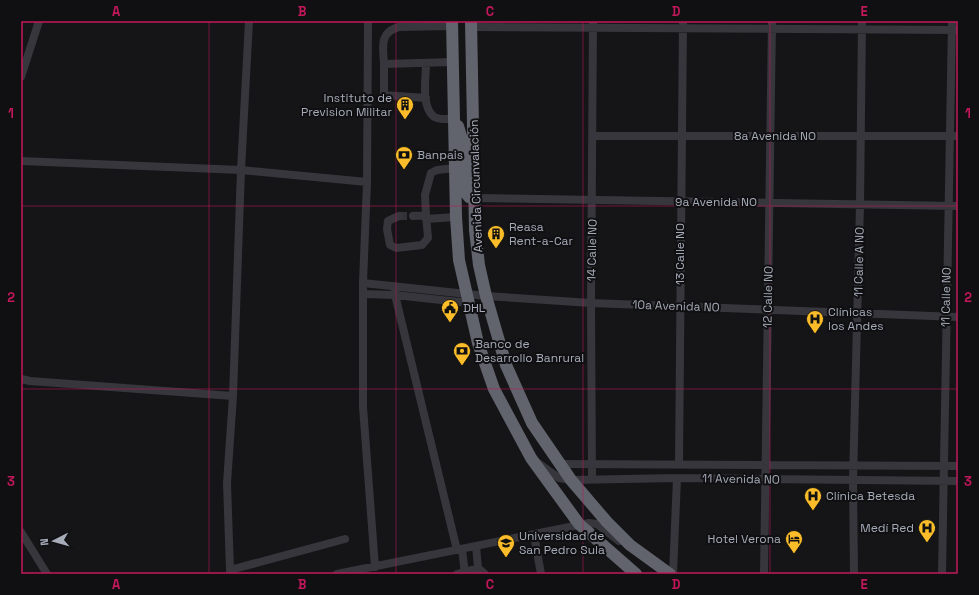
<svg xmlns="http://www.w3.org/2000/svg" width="979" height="595" font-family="'Space Grotesk',sans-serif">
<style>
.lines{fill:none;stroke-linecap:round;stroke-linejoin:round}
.minor-tunnel{stroke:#323337;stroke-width:8;stroke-dasharray:8 4;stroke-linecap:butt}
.minor{stroke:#36363c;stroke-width:8}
.highway{stroke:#61646d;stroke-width:12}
.grid{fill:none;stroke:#c2185b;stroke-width:1;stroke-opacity:0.55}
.labels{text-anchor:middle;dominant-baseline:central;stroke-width:4;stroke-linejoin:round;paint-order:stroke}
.poi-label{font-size:12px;fill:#a6abb8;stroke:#101012;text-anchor:start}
.street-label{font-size:12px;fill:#a6abb8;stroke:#101012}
.neatline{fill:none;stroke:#c2185b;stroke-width:1.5}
.grid-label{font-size:13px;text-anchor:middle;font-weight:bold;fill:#c2185b}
</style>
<rect width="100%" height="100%" fill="#151517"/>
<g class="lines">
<path class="minor-tunnel" d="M399,216H413"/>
<path class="minor" d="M249,21L241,170L233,396L227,483L230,570L345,539
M368,21L367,182L363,283V407L375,567
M471,27L958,30
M453,62L384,64C383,47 379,32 399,27L453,26
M426,63C426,78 421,105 433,116C437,120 448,119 454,119
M384,64V95L426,98
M21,77L39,21
M593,136H958
M21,161L241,170L367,182
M474,198L958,206
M426,215L425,195L431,173L437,170L455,168
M399,216L388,221L387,229L390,245L396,248L422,245L428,238L426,215L413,216
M426,219L456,217
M363,283L486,296L591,303L958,317
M395,286V295L457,550
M363,294L395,295L469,303
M21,379L30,381L233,396
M538,463L559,478L571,480L677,478L958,481
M559,464L958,466
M679,464L683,21
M592,479L591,303L593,21
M21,532L47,574
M534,535L541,574
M476,546L478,568
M462,549L465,574
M337,574L589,523L597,524L619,541
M457,574L478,568L485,574
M673,574L677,478
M764,574L772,21
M854,574L853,480L860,205L862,21
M942,574L952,21"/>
<path class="highway" d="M452,21L456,217L459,260L478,343L494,389L531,458L579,524L636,574
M471,21L475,230L479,265L486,296L506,365L532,423L571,480L607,522L630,545L670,574
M458,126L464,146L465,192L469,197L474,198"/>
</g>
<path class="grid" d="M209,21V574M396,21V574M583,21V574M770,21V574M21,206H958M21,389H958"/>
<defs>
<symbol id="building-pin" viewBox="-11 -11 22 30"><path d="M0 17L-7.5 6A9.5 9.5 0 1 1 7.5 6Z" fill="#fabc29" stroke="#101012"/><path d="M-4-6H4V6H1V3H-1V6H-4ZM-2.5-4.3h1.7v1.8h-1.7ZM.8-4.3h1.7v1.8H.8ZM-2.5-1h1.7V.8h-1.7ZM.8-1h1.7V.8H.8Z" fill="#111"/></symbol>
<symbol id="bank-pin" viewBox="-11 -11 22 30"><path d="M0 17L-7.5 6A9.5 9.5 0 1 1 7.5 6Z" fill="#fabc29" stroke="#101012"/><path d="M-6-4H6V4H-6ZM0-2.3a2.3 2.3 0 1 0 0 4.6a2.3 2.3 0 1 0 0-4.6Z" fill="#111"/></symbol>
<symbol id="civic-pin" viewBox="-11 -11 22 30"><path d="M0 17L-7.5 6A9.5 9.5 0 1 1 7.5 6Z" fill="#fabc29" stroke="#101012"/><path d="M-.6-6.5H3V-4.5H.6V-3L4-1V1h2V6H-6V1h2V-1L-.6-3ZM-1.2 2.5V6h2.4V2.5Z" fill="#111"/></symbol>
<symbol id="hospital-pin" viewBox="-11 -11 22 30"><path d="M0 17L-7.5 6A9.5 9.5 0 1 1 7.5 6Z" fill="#fabc29" stroke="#101012"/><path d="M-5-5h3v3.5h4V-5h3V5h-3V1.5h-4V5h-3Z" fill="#111"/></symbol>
<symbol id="hotel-pin" viewBox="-11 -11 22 30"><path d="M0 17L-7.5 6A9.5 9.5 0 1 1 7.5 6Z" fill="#fabc29" stroke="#101012"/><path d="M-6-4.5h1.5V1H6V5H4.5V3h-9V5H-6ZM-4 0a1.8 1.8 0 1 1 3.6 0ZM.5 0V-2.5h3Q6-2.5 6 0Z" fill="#111"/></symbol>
<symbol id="university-pin" viewBox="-11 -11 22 30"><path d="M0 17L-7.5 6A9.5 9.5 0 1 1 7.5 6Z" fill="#fabc29" stroke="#101012"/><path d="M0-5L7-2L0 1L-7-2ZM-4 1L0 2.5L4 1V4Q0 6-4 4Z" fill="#111"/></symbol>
</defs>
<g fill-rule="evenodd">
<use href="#building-pin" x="395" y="95" width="20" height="27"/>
<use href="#bank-pin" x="394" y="145" width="20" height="27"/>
<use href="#building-pin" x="486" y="224" width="20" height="27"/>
<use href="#civic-pin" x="440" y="298" width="20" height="27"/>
<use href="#hospital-pin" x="805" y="309" width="20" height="27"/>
<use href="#bank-pin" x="452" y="341" width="20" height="27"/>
<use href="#hospital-pin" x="803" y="486" width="20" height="27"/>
<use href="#hospital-pin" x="917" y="518" width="20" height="27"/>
<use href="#hotel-pin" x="784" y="529" width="20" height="27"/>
<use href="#university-pin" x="496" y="533" width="20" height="27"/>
</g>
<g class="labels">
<g class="poi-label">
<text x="392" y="98" text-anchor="end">Instituto de<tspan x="392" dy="14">Prevision Militar</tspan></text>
<text x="417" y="155">Banpais</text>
<text x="509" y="227">Reasa<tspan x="509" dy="14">Rent-a-Car</tspan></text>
<text x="463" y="308">DHL</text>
<text x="828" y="312">Clínicas<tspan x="828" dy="14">los Andes</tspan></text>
<text x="475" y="344">Banco de<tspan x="475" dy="14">Desarrollo Banrural</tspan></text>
<text x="826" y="496">Clínica Betesda</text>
<text x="914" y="528" text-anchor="end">Medí Red</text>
<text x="519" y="536">Universidad de<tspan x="519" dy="14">San Pedro Sula</tspan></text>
<text x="781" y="539" text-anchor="end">Hotel Verona</text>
</g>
<g class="street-label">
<text x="775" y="136">8a Avenida NO</text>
<text transform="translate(476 186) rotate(-92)">Avenida Circunvalación</text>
<text x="716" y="202">9a Avenida NO</text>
<text transform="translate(592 250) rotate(-89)">14 Calle NO</text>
<text transform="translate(680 254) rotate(-90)">13 Calle NO</text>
<text transform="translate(859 262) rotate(-89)">11 Calle A NO</text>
<text transform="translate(768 297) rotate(-89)">12 Calle NO</text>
<text transform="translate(946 297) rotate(-89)">11 Calle NO</text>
<text transform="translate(676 306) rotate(2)">10a Avenida NO</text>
<text transform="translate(741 479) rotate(1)">11 Avenida NO</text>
</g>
</g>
<rect width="979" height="595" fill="none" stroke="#101012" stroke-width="44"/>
<g transform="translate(54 541) rotate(264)" stroke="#101012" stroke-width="3" paint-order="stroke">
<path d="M0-3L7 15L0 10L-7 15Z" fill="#a6abb8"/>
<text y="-6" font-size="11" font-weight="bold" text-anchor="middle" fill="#a6abb8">N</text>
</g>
<rect x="22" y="22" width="935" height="551" class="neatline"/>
<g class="grid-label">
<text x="116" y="16">A</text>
<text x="302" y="16">B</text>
<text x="490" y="16">C</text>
<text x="676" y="16">D</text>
<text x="864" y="16">E</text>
<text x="11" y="118">1</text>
<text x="968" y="118">1</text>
<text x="11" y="302">2</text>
<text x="968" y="302">2</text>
<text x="11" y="486">3</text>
<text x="968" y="486">3</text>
<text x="116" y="589">A</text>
<text x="302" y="589">B</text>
<text x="490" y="589">C</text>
<text x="676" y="589">D</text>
<text x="864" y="589">E</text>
</g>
</svg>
